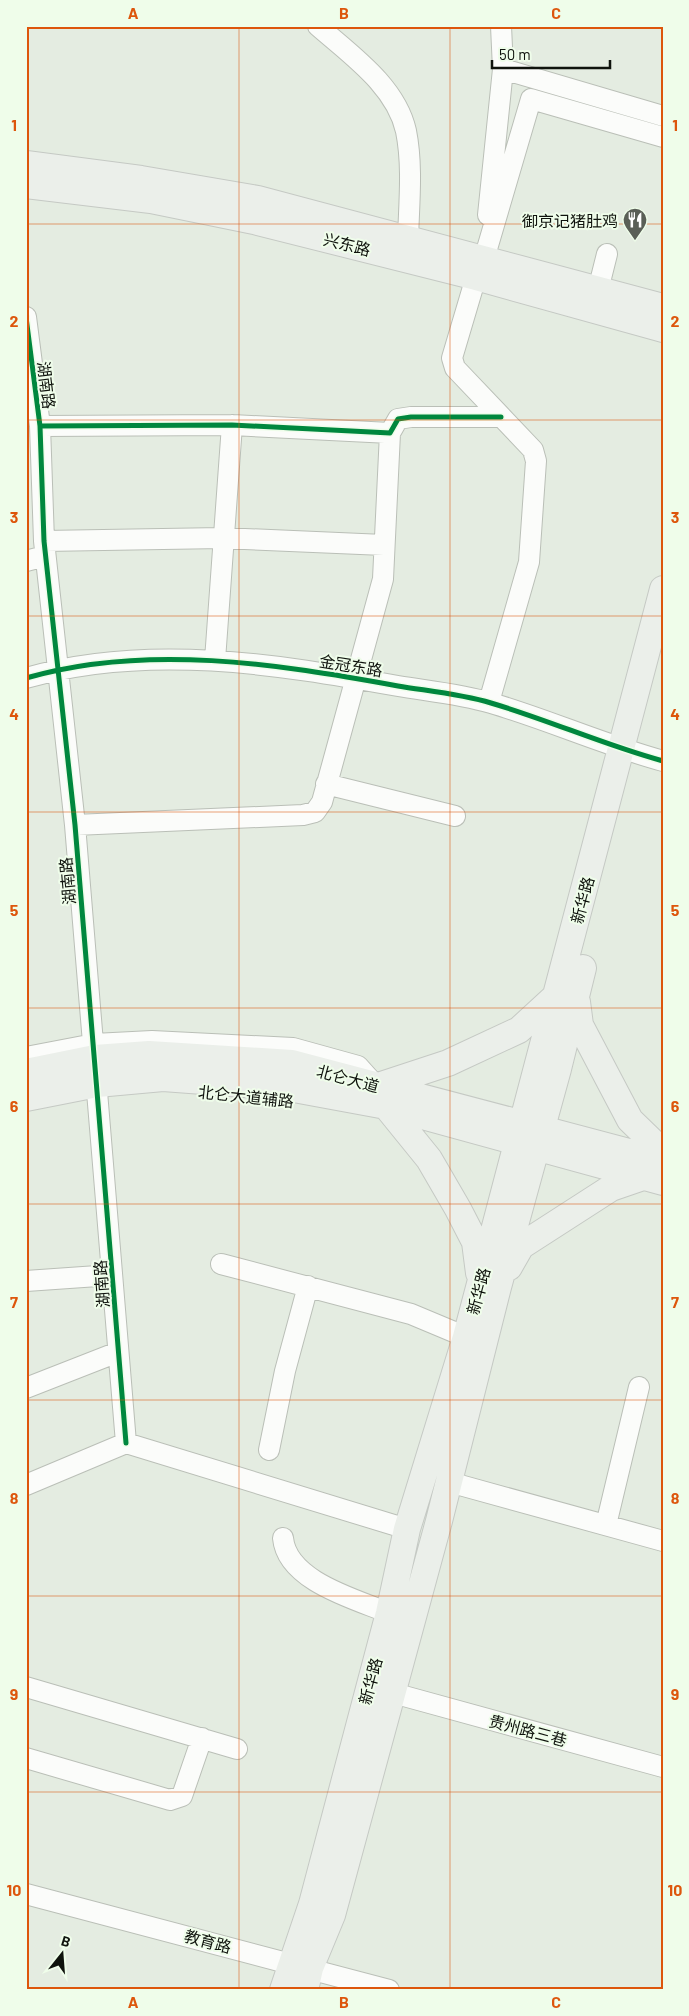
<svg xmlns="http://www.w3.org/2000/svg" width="689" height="2016" font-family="Barlow,'Noto Sans SC',sans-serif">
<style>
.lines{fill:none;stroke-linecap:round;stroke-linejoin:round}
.minor-casing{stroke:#babfb7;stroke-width:22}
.major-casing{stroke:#c5c9c4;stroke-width:28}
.minor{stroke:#fbfcfa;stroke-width:20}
.major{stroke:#ebefea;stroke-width:26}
.cycleway-casing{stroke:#effdea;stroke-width:8}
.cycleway{stroke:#00873e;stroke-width:5}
.grid{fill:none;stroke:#dd560c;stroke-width:1;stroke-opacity:0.55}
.labels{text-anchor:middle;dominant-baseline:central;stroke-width:4;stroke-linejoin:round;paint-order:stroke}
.poi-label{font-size:16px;fill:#0f130d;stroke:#effdea;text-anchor:end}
.street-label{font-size:16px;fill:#0f130d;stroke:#effdea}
.neatline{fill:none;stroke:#dd560c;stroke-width:2}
.grid-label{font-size:16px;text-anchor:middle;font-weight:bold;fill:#dd560c}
</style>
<rect width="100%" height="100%" fill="#e4ece1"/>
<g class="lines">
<defs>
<path id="minor" d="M318,26C351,55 396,86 406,131C413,166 409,204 408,239
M503,69L663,116
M488,215L503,69L501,26
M484,259L531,99L663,137
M476,277L452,358L455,368L533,450L536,461L529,562L489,702
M598,290L607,254
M26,317L40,426L44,541L75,825L126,1443
M40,426L232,425L390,433L398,419L411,417H501
M44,541L222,538L384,545
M26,561L45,556
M215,660L232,425
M26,678C146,643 277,664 398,686C428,691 461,694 491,703C549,720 604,745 663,761
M326,784L455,816
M75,825L303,815L315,812L322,802L383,579L390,433
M26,1057L94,1044L152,1041L293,1048L358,1066L376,1086
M221,1264L411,1314L466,1337
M26,1281L112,1275
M26,1388L118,1352
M269,1450L285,1371L308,1286
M449,1482L663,1541
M26,1485L126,1443L407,1529
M606,1525L639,1387
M283,1538C287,1581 355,1599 389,1613
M26,1687L237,1749
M393,1693L663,1767
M26,1758L170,1800L182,1796L202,1738
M26,1894L389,1990"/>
<path id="major" d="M26,164L141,179L258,199L663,307
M26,185L151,200L254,221L476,277L663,329
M577,1002L580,1025L630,1120L663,1152
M26,1072L95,1058L149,1054L292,1063L663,1161
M378,1086L448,1063L519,1030L557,995
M26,1098L97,1084L163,1078L283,1087L386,1106L663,1182
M386,1106L429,1159L458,1209L475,1242L479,1273
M509,1267L521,1246L611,1188L643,1177
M283,1990L312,1904L389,1613L407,1529L466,1337L663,589
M305,1990L310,1968L332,1915L439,1521L498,1287L558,1069L583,968"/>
</defs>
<use href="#minor" class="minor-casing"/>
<use href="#major" class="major-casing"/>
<use href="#minor" class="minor"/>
<use href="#major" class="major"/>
<defs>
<path id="cycleway" d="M26,317L40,426L44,541L75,825L126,1443
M40,426L232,425L390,433L398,419L411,417H501
M26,678C146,643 277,664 398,686C428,691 461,694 491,703C549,720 604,745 663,761"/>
</defs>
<use href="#cycleway" class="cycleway-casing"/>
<use href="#cycleway" class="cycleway"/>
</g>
<path class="grid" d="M239,26V1990M450,26V1990M26,224H663M26,420H663M26,616H663M26,812H663M26,1008H663M26,1204H663M26,1400H663M26,1596H663M26,1792H663"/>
<defs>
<symbol id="restaurant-pin" viewBox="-11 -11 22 30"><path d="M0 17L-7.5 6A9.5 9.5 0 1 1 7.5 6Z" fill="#5a5f57" stroke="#effdea"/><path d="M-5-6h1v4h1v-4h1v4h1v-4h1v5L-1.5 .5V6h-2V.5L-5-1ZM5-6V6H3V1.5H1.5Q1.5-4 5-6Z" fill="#fff"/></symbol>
</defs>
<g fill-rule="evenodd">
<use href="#restaurant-pin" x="621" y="206" width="28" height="38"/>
</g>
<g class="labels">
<g class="poi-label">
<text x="618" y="220">御京记猪肚鸡</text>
</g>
<g class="street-label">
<text transform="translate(347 244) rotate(14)">兴东路</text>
<text transform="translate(47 385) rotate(83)">湖南路</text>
<text transform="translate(351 665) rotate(9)">金冠东路</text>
<text transform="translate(67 881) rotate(-95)">湖南路</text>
<text transform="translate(582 900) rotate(-75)">新华路</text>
<text transform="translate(348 1078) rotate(15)">北仑大道</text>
<text transform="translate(246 1096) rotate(6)">北仑大道辅路</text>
<text transform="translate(101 1284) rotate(-94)">湖南路</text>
<text transform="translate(478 1291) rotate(-75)">新华路</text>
<text transform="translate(370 1681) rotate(-75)">新华路</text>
<text transform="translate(528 1730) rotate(15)">贵州路三巷</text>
<text transform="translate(208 1941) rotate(15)">教育路</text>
</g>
</g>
<rect width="689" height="2016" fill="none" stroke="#effdea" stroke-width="55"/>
<g transform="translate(62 1954) rotate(17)" stroke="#effdea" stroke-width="4" paint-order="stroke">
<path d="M0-4L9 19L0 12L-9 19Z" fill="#0f130d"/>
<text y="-8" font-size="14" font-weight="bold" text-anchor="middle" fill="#0f130d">B</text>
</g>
<path d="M492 60v8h118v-8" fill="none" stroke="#0f130d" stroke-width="2.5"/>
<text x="499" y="60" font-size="15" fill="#0f130d" stroke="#effdea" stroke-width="4" paint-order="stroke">50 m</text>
<rect x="28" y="28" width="634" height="1960" class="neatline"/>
<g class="grid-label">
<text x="133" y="19">A</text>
<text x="344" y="19">B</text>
<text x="556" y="19">C</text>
<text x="14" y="131">1</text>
<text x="675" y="131">1</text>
<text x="14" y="327">2</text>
<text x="675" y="327">2</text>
<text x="14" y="523">3</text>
<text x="675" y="523">3</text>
<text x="14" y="720">4</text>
<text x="675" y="720">4</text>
<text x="14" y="916">5</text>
<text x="675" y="916">5</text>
<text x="14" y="1112">6</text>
<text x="675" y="1112">6</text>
<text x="14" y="1308">7</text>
<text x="675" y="1308">7</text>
<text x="14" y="1504">8</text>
<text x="675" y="1504">8</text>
<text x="14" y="1700">9</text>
<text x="675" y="1700">9</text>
<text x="14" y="1896">10</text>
<text x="675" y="1896">10</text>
<text x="133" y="2008">A</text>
<text x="344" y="2008">B</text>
<text x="556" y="2008">C</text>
</g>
</svg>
